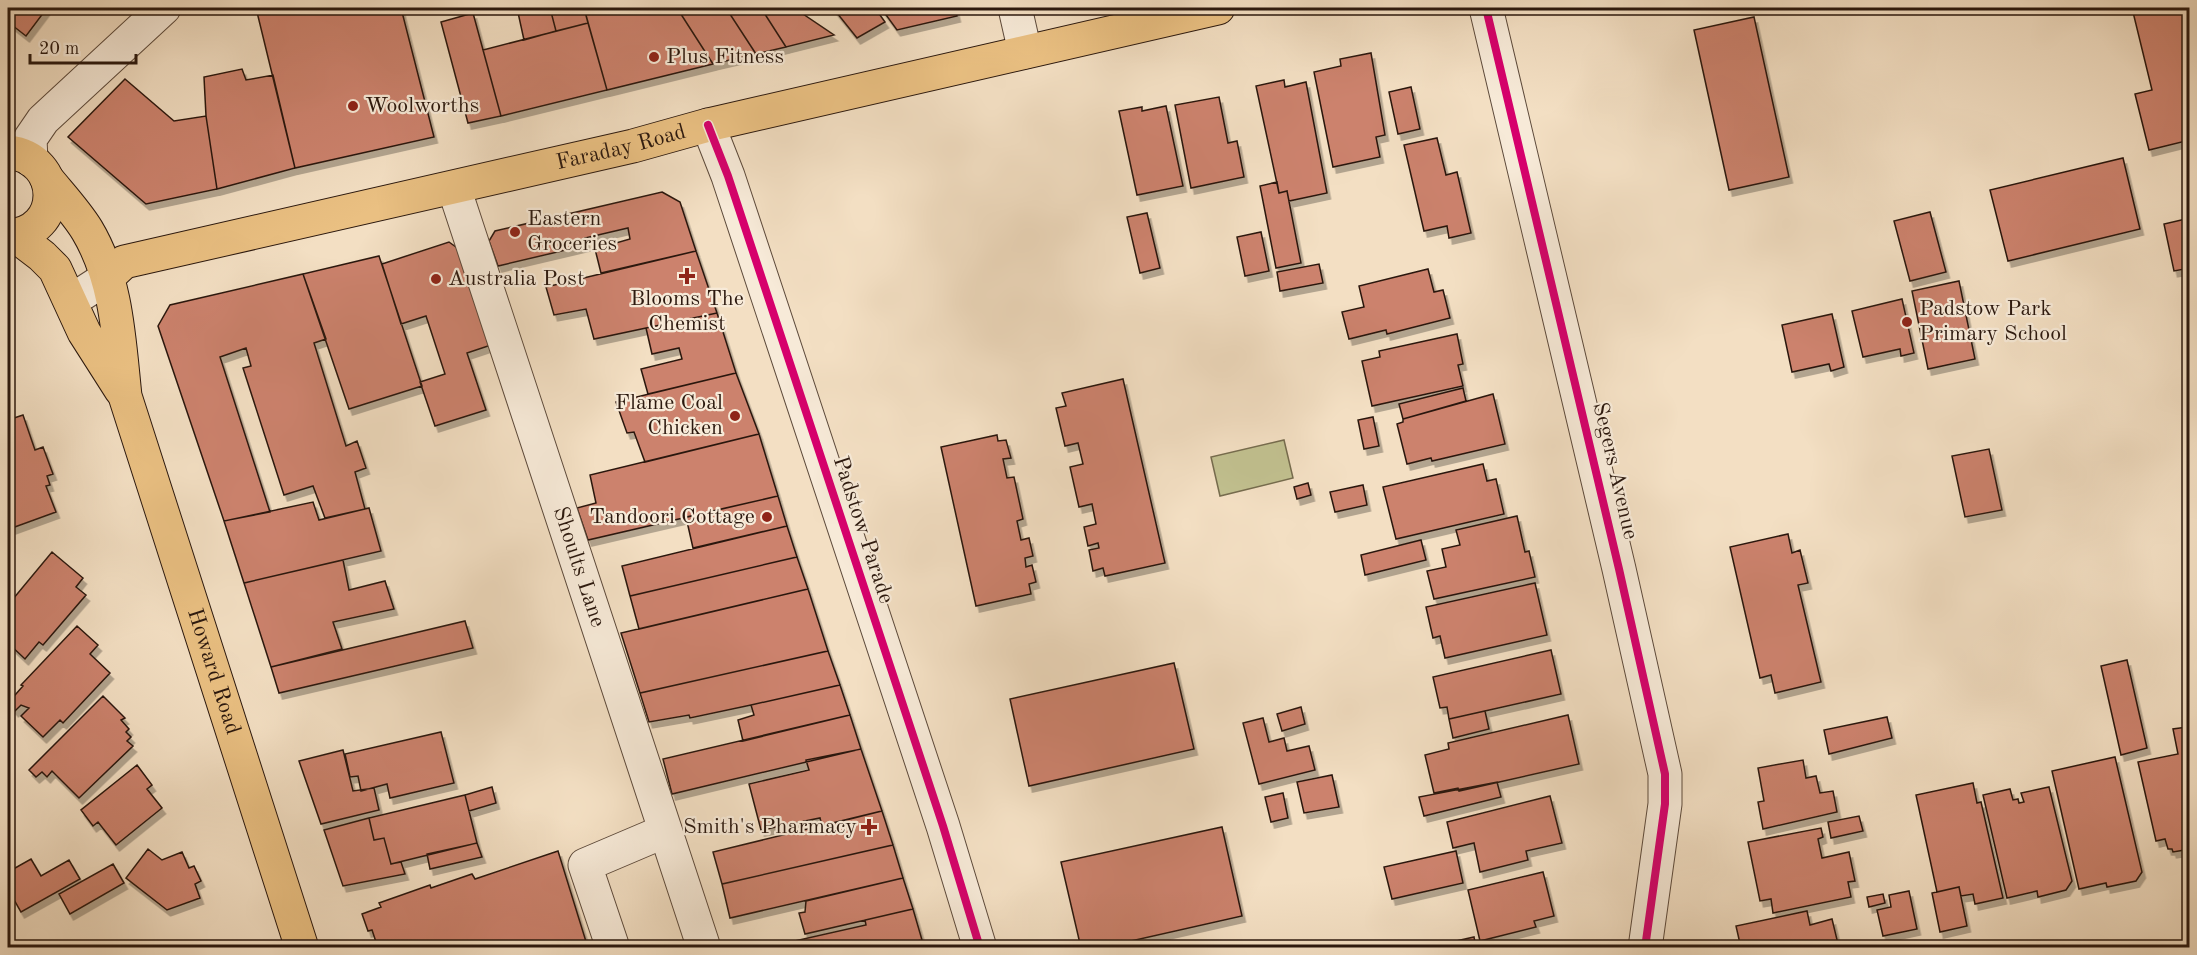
<svg xmlns="http://www.w3.org/2000/svg" width="2197" height="955" font-family="'Old Standard TT',serif">
<style>
.green{fill:#c1c08f;stroke:#766c4e;stroke-width:1.5}
.building{fill:#cc826d;stroke:#2b180e;stroke-width:1.5;filter:url(#shadow)}
.lines{fill:none;stroke-linecap:round;stroke-linejoin:round}
.minor-casing{stroke:#5d4a3b;stroke-width:35}
.major-casing{stroke:#2b180e;stroke-width:35}
.minor{stroke:#f7ead8;stroke-width:33}
.major{stroke:#eac082;stroke-width:33}
.cycleway-casing{stroke:#f7ead8;stroke-width:11}
.cycleway{stroke:#d6006c;stroke-width:8}
.poi-dot{fill:#8f2418;stroke:#f7ead8;stroke-width:2}
.labels{text-anchor:middle;dominant-baseline:central;stroke-width:4.5;stroke-linejoin:round;paint-order:stroke}
.poi-label{font-size:22px;fill:#2b180e;stroke:#f7ead8;text-anchor:start}
.street-label{font-size:22px;fill:#2b180e;stroke:#f7ead8}
</style>
<defs>
<filter id="shadow"><feDropShadow dx="3.5" dy="6" stdDeviation="0" flood-color="#0004"/></filter>
</defs>
<rect width="100%" height="100%" fill="#f3dfc3"/>
<filter id="stains"><feTurbulence type="fractalNoise" baseFrequency=".00333" numOctaves="4"/><feColorMatrix values="0 0 0 0 .2 0 0 0 0 .09 0 0 0 0 .02 0 0 0 .5 -.17"/></filter>
<radialGradient id="worn" r=".72"><stop offset=".6" stop-color="#630" stop-opacity="0"/><stop offset="1" stop-color="#630" stop-opacity=".3"/></radialGradient>
<path class="green" d="M1284,440L1293,478L1220,496L1211,457Z"/>
<path class="building" d="M8,8H47L26,36L8,22Z
M256,8H401L434,137L295,168Z
M517,8H550L556,31L524,40Z
M550,8H584L588,23L556,31Z
M584,8H677L713,64L607,90Z
M677,8H714L718,14L726,8L756,54L713,64Z
M726,8H761L786,47L756,54Z
M761,8H794L834,35L786,47Z
M833,8H875L885,22L857,38Z
M881,8H955L957,16L897,30Z
M2132,8H2190V140L2149,150L2135,94L2152,90Z
M473,13L501,116L468,123L441,22Z
M1754,17L1789,177L1729,190L1694,30Z
M588,23L607,90L501,116L483,50Z
M1371,53L1385,135L1376,137L1380,157L1333,167L1314,72L1341,66L1340,59Z
M242,69L246,80L273,75L295,168L217,189L206,116L204,77Z
M125,79L174,121L206,116L217,189L146,204L68,137Z
M1284,80L1285,87L1306,82L1327,193L1289,201L1287,191L1279,193L1256,86Z
M1411,87L1420,129L1398,134L1389,92Z
M1219,97L1228,143L1237,141L1244,177L1191,188L1175,105Z
M1166,106L1183,186L1137,195L1119,111L1142,107V111Z
M1437,138L1446,175L1457,172L1471,233L1449,238L1447,226L1424,231L1404,145Z
M2123,158L2140,229L2008,261L1990,190Z
M1277,182L1279,193L1287,191L1301,263L1276,268L1260,186Z
M662,192L680,202L696,251L601,273L595,249L630,239L628,228L585,238L587,245L498,266L489,241L495,231Z
M1930,212L1946,272L1910,281L1894,221Z
M1147,213L1160,268L1140,273L1127,217Z
M2190,218V268L2174,271L2164,224Z
M1261,232L1269,271L1245,276L1237,237Z
M449,242L460,250L491,345L467,353L486,410L435,426L420,382L445,374L426,316L401,324L382,264Z
M696,251L717,313L594,339L586,309L554,315L546,287Z
M379,256L422,386L349,409L303,274Z
M1319,264L1323,283L1280,291L1277,272Z
M1428,269L1434,292L1443,290L1450,318L1387,334L1386,330L1349,339L1342,312L1364,307L1359,286Z
M303,274L326,339L314,343L346,446L357,441L366,468L355,472L365,509L325,518L313,486L284,495L243,368L251,366L246,348L220,357L270,512L224,521L158,326L170,305Z
M1959,281L1975,359L1928,369L1912,291Z
M1902,299L1914,353L1901,356L1900,349L1863,357L1852,311Z
M717,313L736,373L648,394L641,369L682,359L679,348L652,354L646,328Z
M1832,314L1844,367L1831,371L1829,364L1792,372L1782,325Z
M1457,334L1463,364L1458,365L1463,386L1372,406L1362,361L1380,357L1379,351Z
M736,373L759,434L645,462L634,432L627,433L616,402Z
M1123,379L1165,563L1105,576L1103,568L1093,571L1089,550L1099,548L1098,543L1088,546L1084,527L1096,524L1092,504L1079,507L1070,467L1083,464L1078,443L1065,446L1056,408L1066,406L1062,393Z
M1463,388L1466,401L1403,419L1399,404Z
M1493,394L1505,444L1432,461L1431,458L1407,464L1397,424L1403,422V419Z
M23,415L35,450L43,447L53,474L47,476L50,485L46,486L56,512L12,528L11,525L8,526V420Z
M1373,417L1379,446L1364,449L1358,420Z
M759,434L778,496L588,540L577,508L596,503L590,475Z
M997,435L998,441L1006,440L1011,458L1003,459L1007,478L1014,477L1023,519L1017,521L1021,540L1029,538L1033,556L1025,558L1026,567L1032,565L1036,582L1029,584L1031,594L976,606L941,447Z
M1989,449L2002,510L1965,517L1952,456Z
M1483,464L1487,481L1496,479L1504,514L1396,539L1383,487Z
M1308,483L1311,495L1297,499L1294,487Z
M1363,485L1367,505L1335,512L1330,492Z
M778,496L787,526L693,548L686,517Z
M313,502L319,520L369,508L381,551L244,583L224,521Z
M1517,516L1525,552L1529,551L1535,577L1434,599L1427,571L1446,567L1442,549L1460,545L1456,530Z
M787,526L797,557L630,596L622,566Z
M1788,534L1792,553L1800,550L1808,583L1798,585L1821,682L1775,693L1771,675L1760,678L1730,547Z
M1421,540L1426,560L1365,575L1361,555Z
M52,552L83,578L76,587L86,595L43,645L39,642L25,659L8,643V605Z
M797,557L808,589L639,629L630,596Z
M343,560L349,590L385,581L394,609L333,622L342,649L271,667L244,583Z
M1535,583L1547,635L1445,658L1440,636L1433,638L1426,607Z
M808,589L828,651L640,693L621,633Z
M465,621L473,648L279,693L271,667Z
M77,626L98,645L90,654L110,673L63,723L60,720L43,737L21,716L29,708L21,705L15,711L8,703L23,686L21,685Z
M1551,650L1561,694L1449,719L1447,707L1440,708L1433,677Z
M828,651L840,685L751,705L690,718L689,715L649,722L640,693Z
M2127,660L2147,748L2121,755L2101,666Z
M1174,663L1194,749L1029,786L1010,699Z
M840,685L850,715L743,741L738,720L754,715L751,705Z
M103,696L125,718L121,720L129,729L126,732L131,737L127,741L133,746L79,798L52,771L47,777L42,772L36,777L29,770Z
M1301,707L1305,724L1282,731L1277,714Z
M1485,711L1489,729L1453,738L1449,719Z
M850,715L861,749L672,794L663,759Z
M1568,715L1579,764L1459,791L1458,788L1434,793L1425,755L1449,749L1448,743Z
M1887,717L1892,738L1829,754L1824,730Z
M1263,718L1269,742L1284,738L1287,751L1309,746L1315,770L1259,784L1243,723Z
M2187,727L2190,741V853L2185,854V850L2173,852L2172,849H2168L2165,839L2156,841L2138,762L2178,754L2173,729Z
M441,732L454,783L390,798L387,784L361,791L358,776L350,777L345,754Z
M861,749L882,811L822,826L820,818L761,830L749,784L809,770L806,760Z
M343,750L353,791L374,788L379,810L321,824L299,761Z
M2115,757L2142,872L2136,881L2107,887L2106,883L2079,889L2052,771Z
M1803,760L1806,778L1816,776L1820,793L1833,791L1837,812L1763,829L1758,802L1764,801L1758,768Z
M137,765L152,785L147,789L162,808L116,845L98,822L93,826L81,810Z
M1332,775L1339,807L1304,813L1297,782Z
M1497,782L1501,797L1424,816L1419,797Z
M1973,783L1977,803L1981,802L2003,898L1975,904L1973,894L1961,896L1959,887L1937,892L1916,795Z
M492,787L496,803L469,811L465,795Z
M2049,787L2072,881L2066,890L2038,897L2037,891L2007,898L1983,795L2010,789L2013,800L2018,799L2019,803L2024,802L2021,793Z
M1283,793L1288,818L1271,822L1265,797Z
M465,795L477,843L391,864L384,838L374,840L369,818Z
M1550,796L1562,843L1526,851L1528,860L1480,872L1474,843L1453,848L1447,822Z
M882,811L893,845L722,884L713,852Z
M1859,816L1863,831L1831,838L1828,822Z
M369,818L374,840L384,838L391,864L401,862L405,874L343,886L324,830Z
M1222,827L1242,916L1100,948H1081L1061,862Z
M1821,828L1823,837L1818,839L1822,858L1849,852L1855,881L1848,882L1851,897L1773,913L1771,899L1760,901L1748,842Z
M477,843L482,857L430,869L427,854Z
M893,845L903,878L730,918L722,884Z
M148,849L162,860L182,852L189,868L194,866L201,881L195,884L200,898L167,910L126,878Z
M558,851L588,948H378L372,930L368,931L362,914L381,907L379,903L430,885L431,888L472,874L475,879Z
M1456,851L1463,883L1392,899L1384,867Z
M31,859L41,876L69,860L80,879L21,912L8,889V872Z
M113,864L124,883L70,914L59,894Z
M1543,872L1554,916L1534,921L1536,927L1480,941L1468,890Z
M903,878L913,909L805,934L799,913L805,912L806,901Z
M1959,887L1967,926L1940,932L1932,893Z
M1909,891L1917,929L1883,936L1877,910L1891,907L1889,895Z
M1883,894L1885,903L1869,907L1867,897Z
M913,909L922,940L889,948H792L790,942L866,925L865,920Z
M1807,911L1810,925L1832,919L1839,948H1741L1736,926Z
M1474,937L1476,948H1435L1434,946Z
M922,940L925,948H889Z"/>
<g class="lines">
<defs>
<g id="minor">
<path d="M1015,8L1025,52"/>
<path d="M1486,8L1619,569L1665,774V804L1645,948"/>
<path d="M708,125L728,176L943,826L980,948"/>
<path d="M31,160L30,139L43,120L164,8"/>
<path id="s1" d="M454,188L704,948"/>
<path d="M71,301L108,277"/>
<path d="M613,948L585,865L665,831"/>
</g>
<g id="major">
<path d="M8,152C64,158 64,233 8,236"/>
<path id="s2" d="M47,179C60,195 76,212 87,230C117,280 119,340 125,396L302,948"/>
<path d="M16,236L42,256L55,269L84,332L121,390"/>
<path id="s3" d="M108,277L124,262L146,257L633,146L708,125L1218,8"/>
</g>
</defs>
<use href="#minor" class="minor-casing"/>
<use href="#major" class="major-casing"/>
<use href="#minor" class="minor"/>
<use href="#major" class="major"/>
<defs>
<path id="cycleway" d="M1486,8L1619,569L1665,774V804L1645,948
M708,125L728,176L943,826L980,948"/>
</defs>
<use href="#cycleway" class="cycleway-casing"/>
<use href="#cycleway" class="cycleway"/>
</g>
<g class="poi-dot">
<circle cx="654" cy="57" r="6"/>
<circle cx="353" cy="106" r="6"/>
<circle cx="515" cy="232" r="6"/>
<path d="M684 267h6v6h6v6h-6v6h-6v-6h-6v-6h6z"/>
<circle cx="436" cy="279" r="6"/>
<circle cx="1907" cy="322" r="6"/>
<circle cx="735" cy="416" r="6"/>
<circle cx="767" cy="517" r="6"/>
<path d="M866 818h6v6h6v6h-6v6h-6v-6h-6v-6h6z"/>
</g>
<g class="labels">
<g class="poi-label">
<text x="666" y="57">Plus Fitness</text>
<text x="365" y="106">Woolworths</text>
<text x="527" y="219">Eastern<tspan x="527" dy="25">Groceries</tspan></text>
<text x="448" y="279">Australia Post</text>
<text x="687" y="299" text-anchor="middle">Blooms The<tspan x="687" dy="25">Chemist</tspan></text>
<text x="1919" y="309">Padstow Park<tspan x="1919" dy="25">Primary School</tspan></text>
<text x="723" y="403" text-anchor="end">Flame Coal<tspan x="723" dy="25">Chicken</tspan></text>
<text x="755" y="517" text-anchor="end">Tandoori Cottage</text>
<text x="857" y="827" text-anchor="end">Smith's Pharmacy</text>
</g>
<g class="street-label">
<text stroke="none"><textPath href="#s3" startOffset="532">Faraday Road</textPath></text>
<text transform="translate(1615 471) rotate(77)">Segers Avenue</text>
<text transform="translate(863 530) rotate(72)">Padstow Parade</text>
<text stroke="none"><textPath href="#s1" startOffset="399">Shoults Lane</textPath></text>
<text stroke="none"><textPath href="#s2" startOffset="526">Howard Road</textPath></text>
</g>
</g>
<rect width="2197" height="955" fill="none" stroke="#f3dfc3" stroke-width="30"/>
<rect x="9" y="9" width="2179" height="937" fill="none" stroke="#2b180e" stroke-width="3"/>
<rect x="15" y="15" width="2167" height="925" fill="none" stroke="#2b180e" stroke-width="1.5"/>
<path d="M30 54v9h106v-9" fill="none" stroke="#2b180e" stroke-width="3"/>
<text x="39" y="54" font-size="18" fill="#2b180e" stroke="#f7ead8" stroke-width="4.5" paint-order="stroke">20 m</text>
<rect width="100%" height="100%" filter="url(#stains)"/>
<rect width="100%" height="100%" fill="url(#worn)"/>
</svg>
